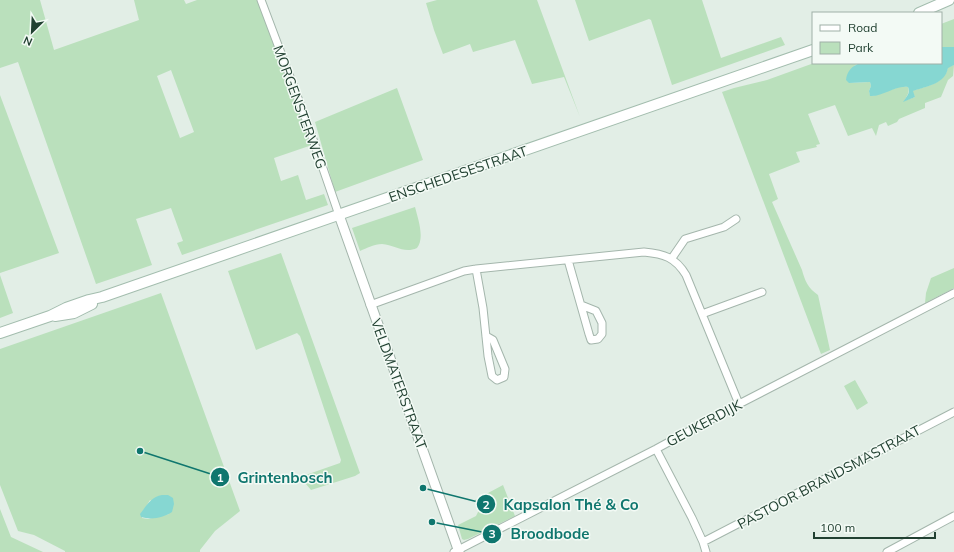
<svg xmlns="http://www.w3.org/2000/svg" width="954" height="552" font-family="Mulish,sans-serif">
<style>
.green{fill:#bae0bc;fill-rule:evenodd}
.water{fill:#86d7d2}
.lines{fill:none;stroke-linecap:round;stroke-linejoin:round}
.minor-casing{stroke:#a4b6ac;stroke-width:9}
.tertiary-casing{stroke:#a4b6ac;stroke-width:11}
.secondary-casing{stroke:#a3bdae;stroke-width:12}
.minor{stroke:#fff;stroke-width:7}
.tertiary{stroke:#fff;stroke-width:9}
.secondary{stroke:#fff;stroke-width:10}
.labels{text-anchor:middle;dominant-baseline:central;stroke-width:3;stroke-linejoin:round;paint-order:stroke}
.street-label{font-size:14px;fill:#214031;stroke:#f3faf5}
.leader{fill:none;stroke:#0f766e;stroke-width:1.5}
.callout-dot{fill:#0f766e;stroke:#f3faf5;stroke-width:1.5}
.mark-label{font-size:12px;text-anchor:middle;font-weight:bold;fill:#fff}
.callout-label{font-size:15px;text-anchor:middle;font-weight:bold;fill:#0f766e;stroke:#f3faf5;stroke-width:3;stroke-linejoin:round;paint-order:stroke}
</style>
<rect width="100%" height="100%" fill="#e2eee6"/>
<path class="green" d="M0,0H40L54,50L139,20L134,0H184L186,4L197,0H257L312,145L274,158L281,181L298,175L306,200L324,194L328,205L182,255L177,243L183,241L171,208L136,219L152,265L96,284L18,62L0,68ZM171,70L194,132L180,138L157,76Z
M437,0H537L580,117L564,77L532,84L515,40L473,52L470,44L443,54L434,30L426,3Z
M575,0H702L721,58L781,37L785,45L672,85L651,20L649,19L589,41Z
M954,19V47H941V24Z
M814,63H860L855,65L849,83L870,82L871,86L869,91L870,95L873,96L902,86L908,87C910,92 907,96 904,101L915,97L912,91C926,86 945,84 948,67L954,65L953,76L948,80L941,97L925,103V108L899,119L897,122L888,126L886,122L879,125L876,136L872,128L848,136L835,105L808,114L820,144L816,145L817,147L796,152L800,162L769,174L778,199L772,202L802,270C805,281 808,288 818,295L830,350L821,354L722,92L734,88L767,80Z
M397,88L423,160L335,192L315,122Z
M0,95L59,253L0,273Z
M415,207C418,219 425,238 417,248C404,254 395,245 382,244C374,244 367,248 360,251L352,228Z
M281,253L360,473L355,476L311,490L300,477L340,463L341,460L300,336L297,333L256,350L228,271Z
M954,268V288L925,303L926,293L931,278Z
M0,275L13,313L0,318Z
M161,293L240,511L215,531L200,550V552H65V551L34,535L18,531L0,485V349ZM150,500L169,514L148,519L142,518V513Z
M855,380L868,403L857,410L844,386Z
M503,485L515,516L468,539L464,540L462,539L458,525L476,516L480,508L475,500Z
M0,509L11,537L43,552H0Z"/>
<path class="water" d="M941,47H954V65L948,68C945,84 927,86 913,91L915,97L903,102C906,97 911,93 908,87C895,85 883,97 870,96L869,91L871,86L870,82L849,83L846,80C847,71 852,66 860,63H941Z
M162,495H168L173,498L174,504L172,512C163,518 151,520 141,517L140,514C147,505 151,497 162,495Z"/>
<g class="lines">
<defs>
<path id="minor" d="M261,0L307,122L339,215
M672,258L685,239L724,227L736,219
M568,260L589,334L591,340L598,339L602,334V323L596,311L581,305
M476,269L483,308L488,356L492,376L497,380L504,377L505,369L493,340L486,336
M370,305L464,271L476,269L644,252C664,254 675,257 686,275L739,404
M702,314L762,292
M656,449L692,518L703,542L706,552
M703,542L954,412
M454,552L656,449L739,404L954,293
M887,552L954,516"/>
<path id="tertiary" d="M339,215L459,552"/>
<path id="secondary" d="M919,13L949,0
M55,316L74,313L92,304
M0,333L50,316L66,308L89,300L102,297L813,50"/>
</defs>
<use href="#minor" class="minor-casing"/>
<use href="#tertiary" class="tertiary-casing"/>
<use href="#secondary" class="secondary-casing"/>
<use href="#minor" class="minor"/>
<use href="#tertiary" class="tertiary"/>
<use href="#secondary" class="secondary"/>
</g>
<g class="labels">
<g class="street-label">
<text transform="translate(300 107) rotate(70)">MORGENSTERWEG</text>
<text transform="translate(458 174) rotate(-19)">ENSCHEDESESTRAAT</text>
<text transform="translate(399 384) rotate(70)">VELDMATERSTRAAT</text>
<text transform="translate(704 423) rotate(-28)">GEUKERDIJK</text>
<text transform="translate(829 477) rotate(-28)">PASTOOR BRANDSMASTRAAT</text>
</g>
</g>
<path class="leader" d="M140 451L220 477M423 488L486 504M432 522L492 534"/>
<g class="callout-dot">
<circle cx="140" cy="451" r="4"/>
<circle cx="423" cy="488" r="4"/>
<circle cx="432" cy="522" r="4"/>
<circle cx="220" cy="477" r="10"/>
<circle cx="486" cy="504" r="10"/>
<circle cx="492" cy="534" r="10"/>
</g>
<g class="mark-label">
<text x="220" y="482">1</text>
<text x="486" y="509">2</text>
<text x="492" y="538">3</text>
</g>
<g class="callout-label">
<text x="285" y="483">Grintenbosch</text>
<text x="571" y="510">Kapsalon Thé &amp; Co</text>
<text x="550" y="539">Broodbode</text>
</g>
<rect x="812" y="12" width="130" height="52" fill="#f3faf5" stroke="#9fb0a7"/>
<rect x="820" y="25" width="20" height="6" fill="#ffffff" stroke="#9fb0a7"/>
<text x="848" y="32" font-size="12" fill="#214031">Road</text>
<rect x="820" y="42" width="20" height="12" fill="#bae0bc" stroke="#9fb0a7"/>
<text x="848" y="52" font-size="12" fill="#214031">Park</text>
<g transform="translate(32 32) rotate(204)" stroke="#f3faf5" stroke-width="3" paint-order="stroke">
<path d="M0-3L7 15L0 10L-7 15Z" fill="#214031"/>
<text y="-6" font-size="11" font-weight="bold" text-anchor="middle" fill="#214031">N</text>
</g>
<path d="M814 532v6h121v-6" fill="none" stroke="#214031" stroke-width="2"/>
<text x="820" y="532" font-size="12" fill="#214031" stroke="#f3faf5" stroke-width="3" paint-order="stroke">100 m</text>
</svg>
